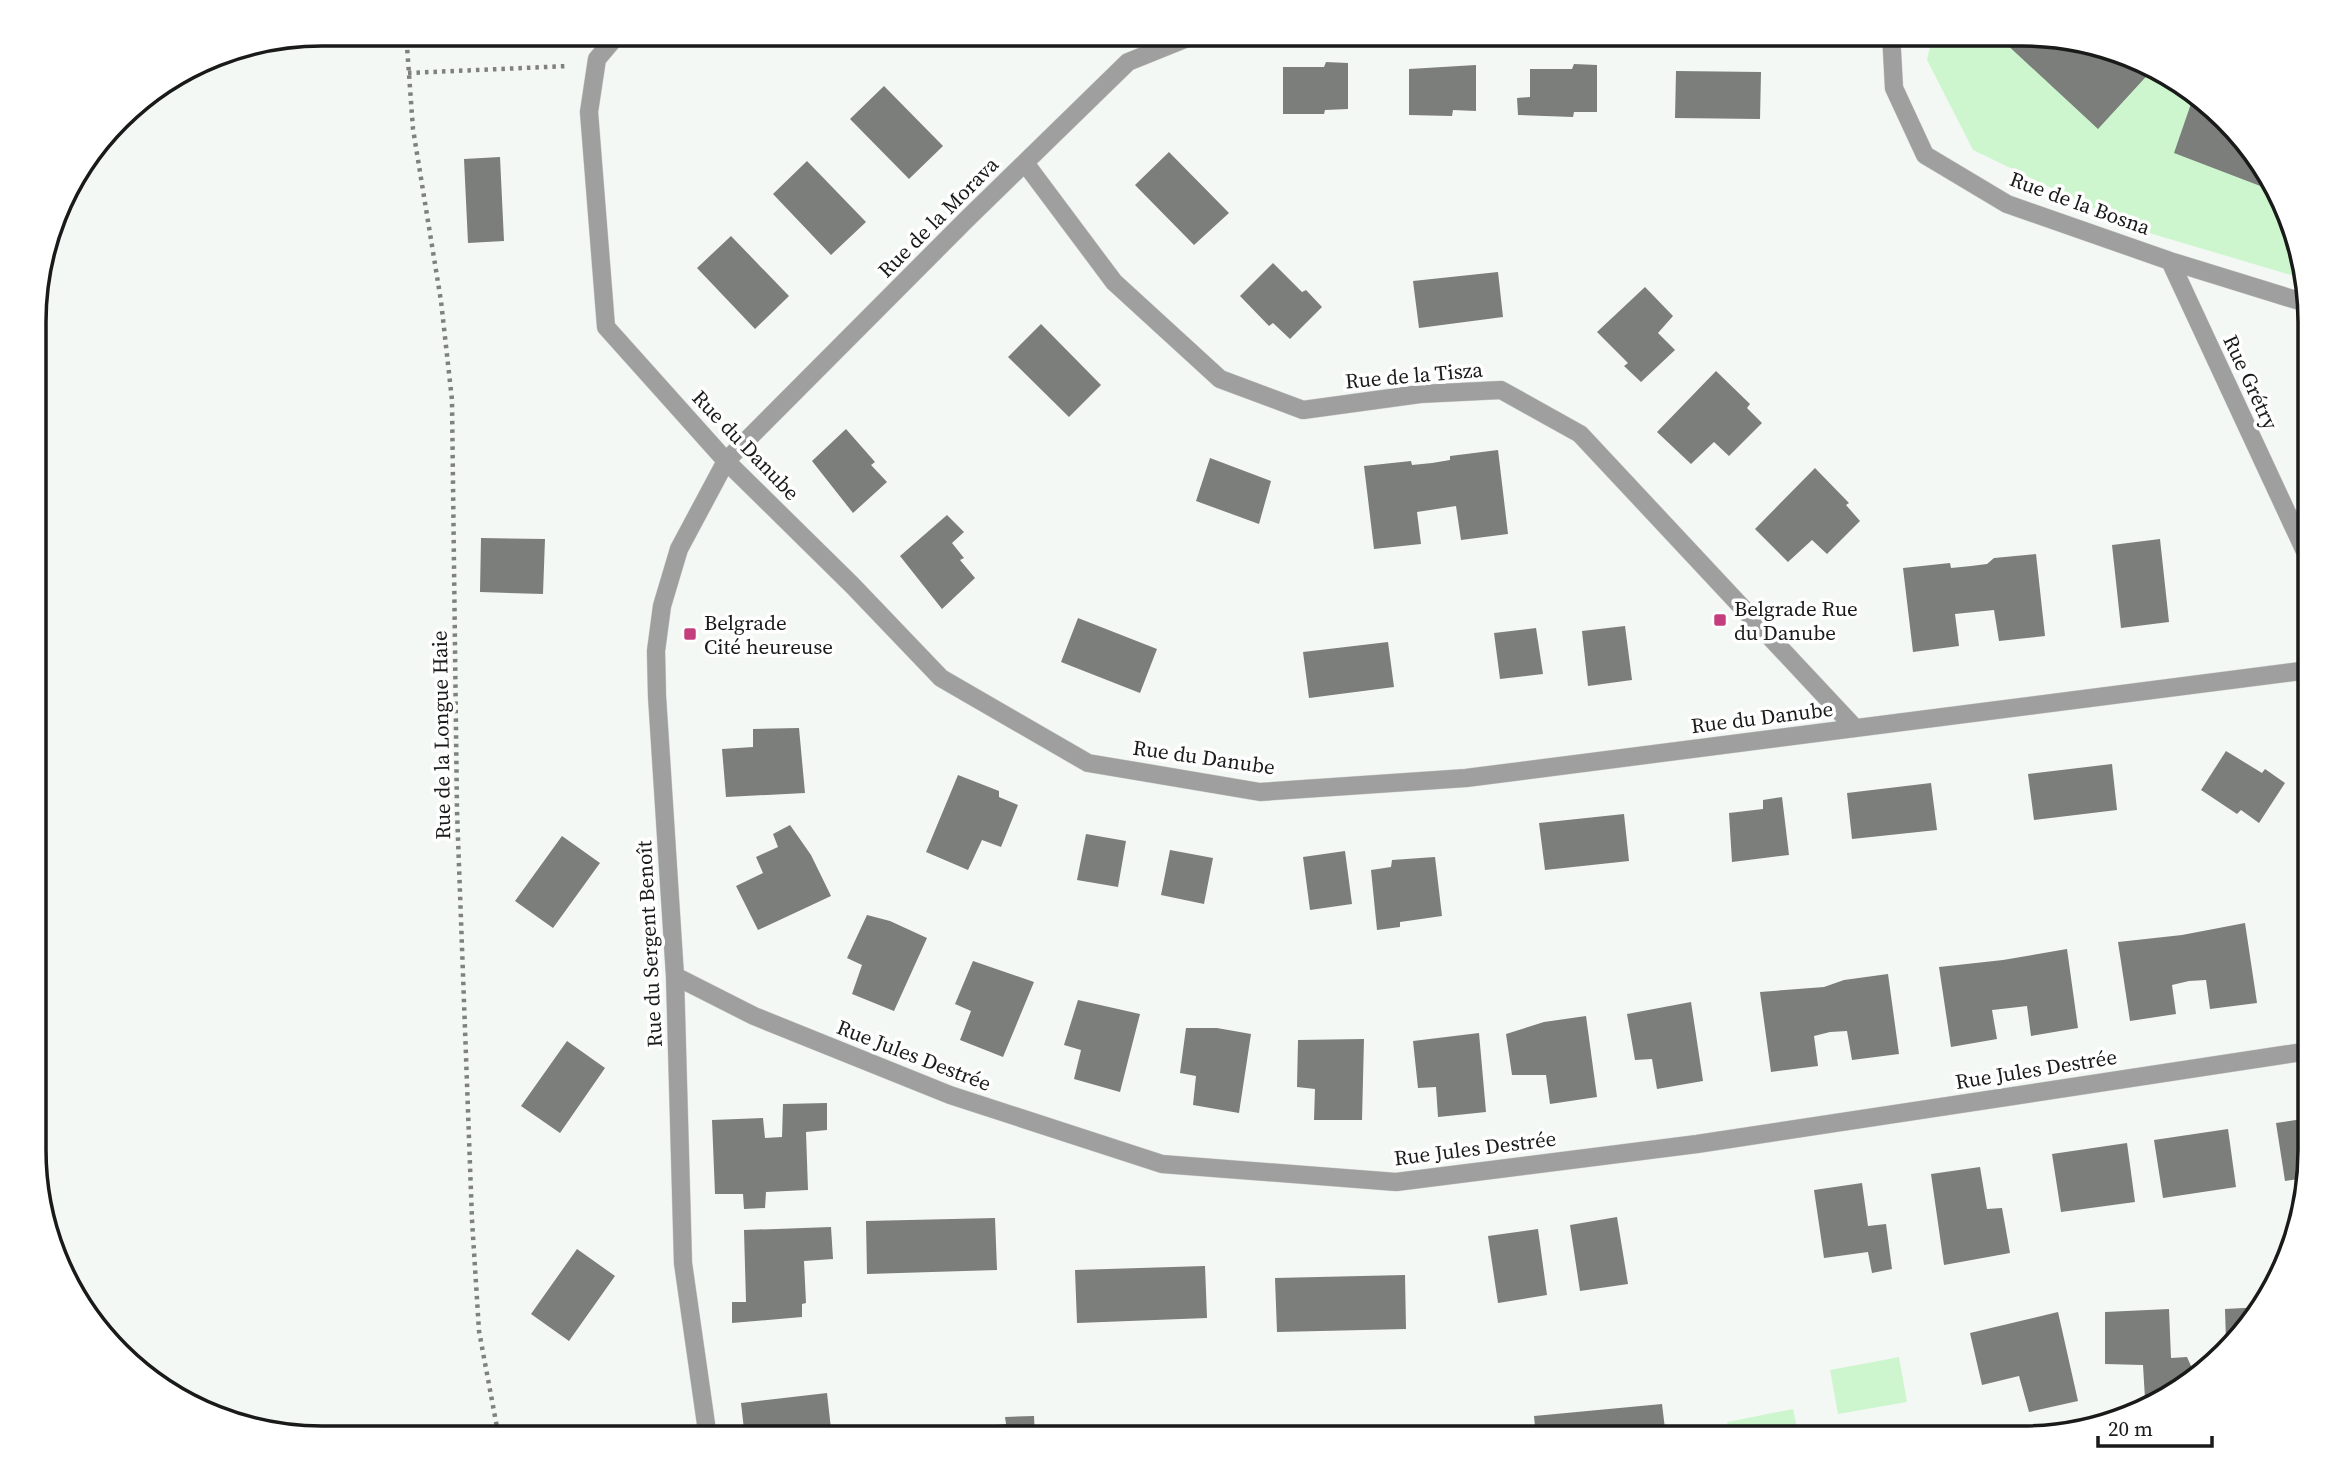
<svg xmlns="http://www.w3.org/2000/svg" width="2343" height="1471" font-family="'Source Serif 4',serif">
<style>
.green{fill:#cef6ce}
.building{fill:#7b7e7b}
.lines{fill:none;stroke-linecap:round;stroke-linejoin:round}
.street-casing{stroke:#d1d4d1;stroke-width:19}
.path{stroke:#7e817e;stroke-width:4.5;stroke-dasharray:3.5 5;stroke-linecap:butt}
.street{stroke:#9e9f9e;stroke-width:18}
.poi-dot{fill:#c43e7d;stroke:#fff;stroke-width:2.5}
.labels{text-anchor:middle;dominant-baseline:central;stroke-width:7;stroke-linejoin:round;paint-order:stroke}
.street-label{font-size:21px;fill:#191a19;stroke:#fff}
.poi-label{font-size:21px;fill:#191a19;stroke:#fff;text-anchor:start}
.rim{fill:none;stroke:#191a19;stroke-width:3.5}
</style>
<rect width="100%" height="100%" fill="#f4f8f4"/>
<path class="green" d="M1933,33H2022L2114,48L2181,82L2271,178L2301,278L2139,230L1973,150L1927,60Z
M1899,1357L1907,1402L1838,1414L1830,1370Z
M1793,1409L1799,1437H1730L1727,1422Z"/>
<path class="building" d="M2010,33H2022L2114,48L2154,68L2098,129L2003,41Z
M1326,62L1348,63V109L1325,110L1324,114H1283V67H1324Z
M1574,64L1597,65V112H1574L1573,117L1518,115L1517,98L1530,97V69H1572Z
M1476,65V111L1453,110L1452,116L1409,115V69Z
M1676,71L1761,72L1760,119L1675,118Z
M884,86L943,146L909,179L850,119Z
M2194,95L2271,178L2276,192L2174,153Z
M1169,152L1229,213L1194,245L1135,185Z
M500,157L504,241L468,243L464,159Z
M807,161L866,222L831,255L773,194Z
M731,236L789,296L755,329L697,268Z
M1273,263L1302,292L1306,290L1322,307L1290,339L1273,323L1269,326L1240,296Z
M1498,272L1503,317L1419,328L1413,281Z
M1645,287L1673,316L1658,333L1675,350L1641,382L1624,366L1628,363L1597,332Z
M1041,324L1101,385L1069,417L1008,357Z
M1716,371L1750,404L1747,408L1762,423L1729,456L1714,442L1691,464L1657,432Z
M846,429L875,462L871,465L887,482L853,513L812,461Z
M1498,450L1508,534L1461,540L1456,506L1417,512L1421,544L1374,549L1364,466L1411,461L1412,465L1432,463L1450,460V456Z
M1210,458L1271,481L1259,524L1196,501Z
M1815,468L1849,503L1846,505L1860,521L1827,554L1812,540L1788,562L1755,529Z
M947,515L964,532L952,543L964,558L960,560L975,578L942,609L900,556Z
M481,538L545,539L543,594L480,592Z
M2160,539L2169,622L2121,628L2112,545Z
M2036,554L2045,636L1999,641L1994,610L1955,614L1959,646L1913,652L1903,568L1950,563L1951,568L1971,566L1987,564L1994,558Z
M1078,618L1157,649L1140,693L1061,662Z
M1625,626L1632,680L1588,686L1582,631Z
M1536,628L1543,674L1500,679L1494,633Z
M1388,642L1394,687L1309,698L1303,652Z
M799,728L805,793L726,797L722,749L753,747V729Z
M2226,751L2262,773L2265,769L2285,783L2259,823L2241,810L2237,814L2201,790Z
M2112,764L2117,810L2034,820L2028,774Z
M958,775L999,791V797L1018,805L1001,847L982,840L968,870L926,852Z
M1931,783L1937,830L1852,839L1847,793Z
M1782,797L1789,855L1732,862L1729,813L1763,809V800Z
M1624,814L1629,861L1545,870L1539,823Z
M790,825L811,855L831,896L758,930L736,886L763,873L756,857L778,847L773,834Z
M1086,834L1126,841L1118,887L1077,880Z
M562,836L600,863L553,928L515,901Z
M1170,850L1213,858L1204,904L1161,895Z
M1345,851L1352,904L1310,910L1303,857Z
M1435,857L1442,916L1400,922V927L1377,930L1371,870L1391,867L1392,860Z
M867,915L890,921L927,938L894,1011L852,994L862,965L847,958Z
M2245,923L2257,1003L2210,1009L2206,980L2189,981L2172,985L2176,1014L2130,1021L2118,942L2182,935Z
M2067,949L2078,1028L2031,1036L2027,1006L2010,1008L1992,1010L1997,1039L1951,1047L1939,967L2003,960Z
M973,961L1034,982L1003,1057L960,1040L971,1011L955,1004Z
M1888,974L1899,1054L1852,1060L1847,1031L1830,1032L1814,1036L1818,1066L1771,1072L1760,992L1824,987L1844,980Z
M1078,1000L1140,1014L1120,1092L1074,1079L1081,1050L1064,1045Z
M1691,1002L1703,1081L1657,1089L1652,1059L1635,1060L1627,1014Z
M1586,1016L1597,1097L1550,1104L1546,1075H1512L1506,1034L1544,1022Z
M1186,1028H1217L1251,1034L1239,1113L1193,1105L1196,1076L1180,1073Z
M1479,1033L1486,1112L1438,1117L1436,1087L1418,1088L1413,1041Z
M1364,1039L1362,1120H1314L1315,1089L1297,1087L1298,1040Z
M567,1041L605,1068L560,1133L521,1106Z
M827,1103V1130L806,1132L808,1190L766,1192L765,1208L744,1209L743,1194H715L712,1120L763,1118L765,1138L782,1137L783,1104Z
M2309,1118L2307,1178L2285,1181L2276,1123Z
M2228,1129L2236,1187L2163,1198L2154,1140Z
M2127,1143L2135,1202L2061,1212L2052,1154Z
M1980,1167L1987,1209L2002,1208L2010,1253L1944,1265L1931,1174Z
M1862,1183L1868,1226L1886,1224L1892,1269L1872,1273L1868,1252L1824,1258L1814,1190Z
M1617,1217L1628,1284L1580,1291L1570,1225Z
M995,1218L997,1270L867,1274L866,1221Z
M831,1227L833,1259L804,1261L806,1303L802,1304V1317L732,1323V1302H746L744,1230Z
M1538,1229L1547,1295L1498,1303L1488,1236Z
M577,1249L615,1276L569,1341L531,1314Z
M1205,1266L1207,1318L1077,1323L1075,1270Z
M1405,1275L1406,1329L1277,1332L1275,1278Z
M2262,1307L2261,1309L2226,1342L2225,1309Z
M2169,1309L2171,1358L2187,1357L2191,1366V1375L2167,1398L2145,1399L2143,1365L2105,1364V1312Z
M2058,1312L2078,1401L2029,1412L2019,1376L1982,1385L1970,1333Z
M827,1393L832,1438H745L741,1403Z
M1662,1404L1666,1437H1536L1534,1416Z
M1034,1416L1035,1437L988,1438L987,1426L1006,1424L1005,1417Z
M1270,1426L1272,1437H1172V1436Z
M1480,1429L1481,1437H1407V1435Z"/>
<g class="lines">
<defs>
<path id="street" d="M619,33L597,59L589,112L606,327L726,461L852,585L941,678L1088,763L1260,792L1466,778L2309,670
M1891,33L1894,88L1925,155L2007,204L2170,261L2309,304
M1025,163L1114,282L1220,379L1303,410L1420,394L1501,390L1580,434L1855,728
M2170,261L2309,560
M675,976L754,1016L950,1095L1162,1164L1396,1182L1697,1144L2309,1051
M708,1438L683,1263L675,976L657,696L656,651L662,606L679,549L726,461L966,220L1128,62L1200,33"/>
</defs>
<use href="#street" class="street-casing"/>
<path class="path" d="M406,33L413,129L441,301L452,400L457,811L472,1220L479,1331L499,1438
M408,73L568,66"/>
<use href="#street" class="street"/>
</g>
<g class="poi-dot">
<rect x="1713" y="613" width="14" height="14" rx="3.5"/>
<rect x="683" y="627" width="14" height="14" rx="3.5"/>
</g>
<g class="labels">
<g class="street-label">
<text transform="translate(2080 203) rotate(20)">Rue de la Bosna</text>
<text transform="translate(938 217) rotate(-45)">Rue de la Morava</text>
<text transform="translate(1414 375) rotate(-5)">Rue de la Tisza</text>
<text transform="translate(2251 382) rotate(65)">Rue Grétry</text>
<text transform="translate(746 445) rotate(46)">Rue du Danube</text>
<text transform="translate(1762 717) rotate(-7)">Rue du Danube</text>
<text transform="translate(441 735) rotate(-91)">Rue de la Longue Haie</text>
<text transform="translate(1204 757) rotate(8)">Rue du Danube</text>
<text transform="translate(649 944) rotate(-93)">Rue du Sergent Benoît</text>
<text transform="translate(914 1055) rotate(21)">Rue Jules Destrée</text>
<text transform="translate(2036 1069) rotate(-9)">Rue Jules Destrée</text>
<text transform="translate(1475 1148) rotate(-7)">Rue Jules Destrée</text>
</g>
<g class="poi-label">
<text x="1734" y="608">Belgrade Rue<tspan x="1734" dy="24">du Danube</tspan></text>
<text x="704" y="622">Belgrade<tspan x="704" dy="24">Cité heureuse</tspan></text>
</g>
</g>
<path d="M0 0H2343V1471H0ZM322 46H2022A276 276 0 0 1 2298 322V1150A276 276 0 0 1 2022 1426H322A276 276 0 0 1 46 1150V322A276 276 0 0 1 322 46Z" fill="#fff" fill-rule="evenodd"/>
<path class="rim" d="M322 46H2022A276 276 0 0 1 2298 322V1150A276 276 0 0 1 2022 1426H322A276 276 0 0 1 46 1150V322A276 276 0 0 1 322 46Z"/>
<path d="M2098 1436v10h114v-10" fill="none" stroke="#191a19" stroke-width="3.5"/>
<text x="2108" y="1436" font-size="21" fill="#191a19" stroke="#ffffff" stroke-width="5" paint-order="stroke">20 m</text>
</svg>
